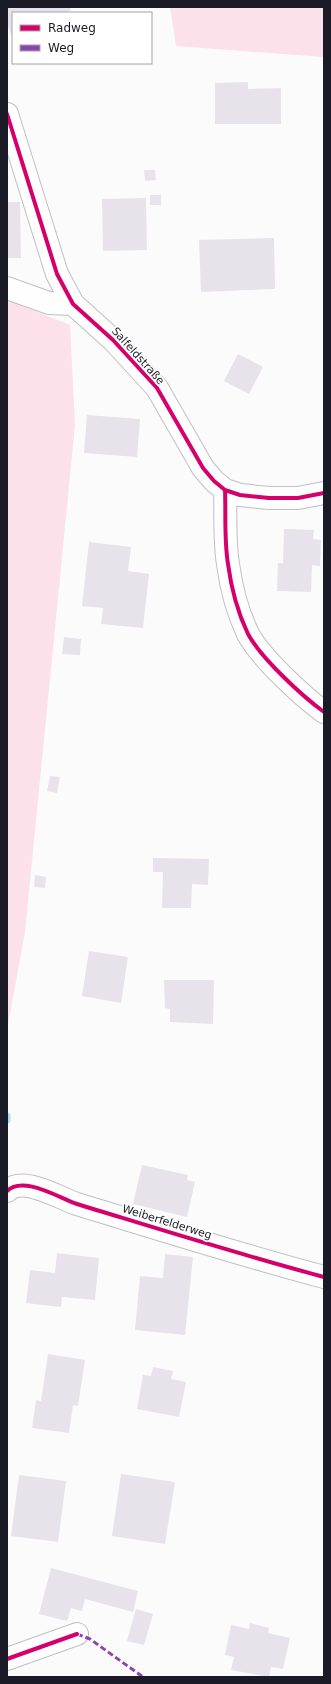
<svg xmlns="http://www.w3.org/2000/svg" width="331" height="1684" font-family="'DejaVu Sans',sans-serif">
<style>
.green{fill:#fce0ea}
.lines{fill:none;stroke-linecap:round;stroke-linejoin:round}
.stream{stroke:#a8deeb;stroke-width:7}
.building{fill:#e8e3ea}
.minor-casing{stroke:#bfbfc5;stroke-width:24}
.minor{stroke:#fefefe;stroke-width:22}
.quiet{stroke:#8e44ad;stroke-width:3;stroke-dasharray:6 3;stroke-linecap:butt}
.cycleway-casing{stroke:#fff;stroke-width:6}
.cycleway{stroke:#d6006c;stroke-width:4}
.labels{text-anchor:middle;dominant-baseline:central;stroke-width:3.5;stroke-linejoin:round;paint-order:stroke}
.street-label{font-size:11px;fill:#1b1b28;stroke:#fff}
</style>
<rect width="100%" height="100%" fill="#fbfbfb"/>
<path class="green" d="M170,7H324V57L176,46Z
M7,300L70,325L75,425L25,932L7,1030Z"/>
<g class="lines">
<path class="stream" d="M7,1116V1120"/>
</g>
<path class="building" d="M7,7H69L71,10L65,13H13V38L7,24Z
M248,82V89L281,88V124H215V83Z
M144,170H155L156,180L145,181Z
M150,195H161V205H150Z
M146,198L147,250L103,251L102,199Z
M7,202H20L21,258H7Z
M274,238L275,289L201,292L199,240Z
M238,354L263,367L249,394L224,381Z
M87,415L140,419L137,457L84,453Z
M284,529L314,530L313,539L321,540L320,566L312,565L311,592L277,591L278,563H283Z
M89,542L131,547L128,571L149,574L143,628L101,624L103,608L82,606Z
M64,637L81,639L80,655L62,654Z
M50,776L60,777L57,793L47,791Z
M153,858L209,859L208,885L192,884L191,908H162L163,872H153Z
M35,875L46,877L45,888L34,887Z
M89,951L128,957L121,1003L82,996Z
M164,980H214L213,1024L170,1022V1009L165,1008Z
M142,1165L188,1175L187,1180L195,1182L187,1217L133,1204Z
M57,1253L99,1258L95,1300L62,1297L61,1307L26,1303L30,1270L55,1273Z
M165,1254L193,1257L185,1335L135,1330L140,1276L163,1278Z
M48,1354L85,1360L78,1406L73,1405L69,1433L32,1428L36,1400L41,1401Z
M153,1367L173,1371L171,1379L186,1382L179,1417L137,1409L143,1375L151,1376Z
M121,1474L175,1482L165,1544L112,1536Z
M19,1475L66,1481L58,1542L11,1536Z
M51,1568L138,1591L133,1612L85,1599L82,1611L71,1608L67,1621L39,1614Z
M136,1609L153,1614L144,1645L127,1641Z
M250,1623L269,1628L268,1633L290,1638L283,1669L271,1667L269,1677L231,1670L234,1657L225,1655L231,1625L249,1629Z"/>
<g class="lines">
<defs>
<path id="minor" d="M7,114L57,274L73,304L113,340L157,388L203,468L214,481L225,490L240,495L269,498H298L324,493
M7,288L49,303L73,304
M225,490C226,514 224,540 228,564C231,587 238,613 248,634C261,658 302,696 324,712
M7,1191C23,1175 59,1198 77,1204C159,1229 241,1255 324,1277
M7,1659L77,1634"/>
</defs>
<use href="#minor" class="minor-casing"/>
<use href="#minor" class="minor"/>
<path class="quiet" d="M77,1634L90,1639L143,1677"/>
<defs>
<path id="cycleway" d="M7,114L57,274L73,304L113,340L157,388L203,468L214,481L225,490L240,495L269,498H298L324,493
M225,490C226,514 224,540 228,564C231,587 238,613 248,634C261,658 302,696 324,712
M7,1191C23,1175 59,1198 77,1204C159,1229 241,1255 324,1277
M7,1659L77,1634"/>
</defs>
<use href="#cycleway" class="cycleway-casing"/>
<use href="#cycleway" class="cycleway"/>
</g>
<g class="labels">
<g class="street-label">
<text transform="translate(138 356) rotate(48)">Salfeldstraße</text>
<text transform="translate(167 1222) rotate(17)">Weiberfelderweg</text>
</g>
</g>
<rect width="331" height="1684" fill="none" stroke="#1b1b28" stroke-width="16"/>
<rect x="12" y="12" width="140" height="52" fill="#ffffff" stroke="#a4a4a9"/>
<rect x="20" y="25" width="20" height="6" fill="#d6006c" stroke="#a4a4a9"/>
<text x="48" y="32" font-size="12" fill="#1b1b28">Radweg</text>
<rect x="20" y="45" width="20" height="6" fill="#8e44ad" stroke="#a4a4a9"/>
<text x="48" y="52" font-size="12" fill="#1b1b28">Weg</text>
</svg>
